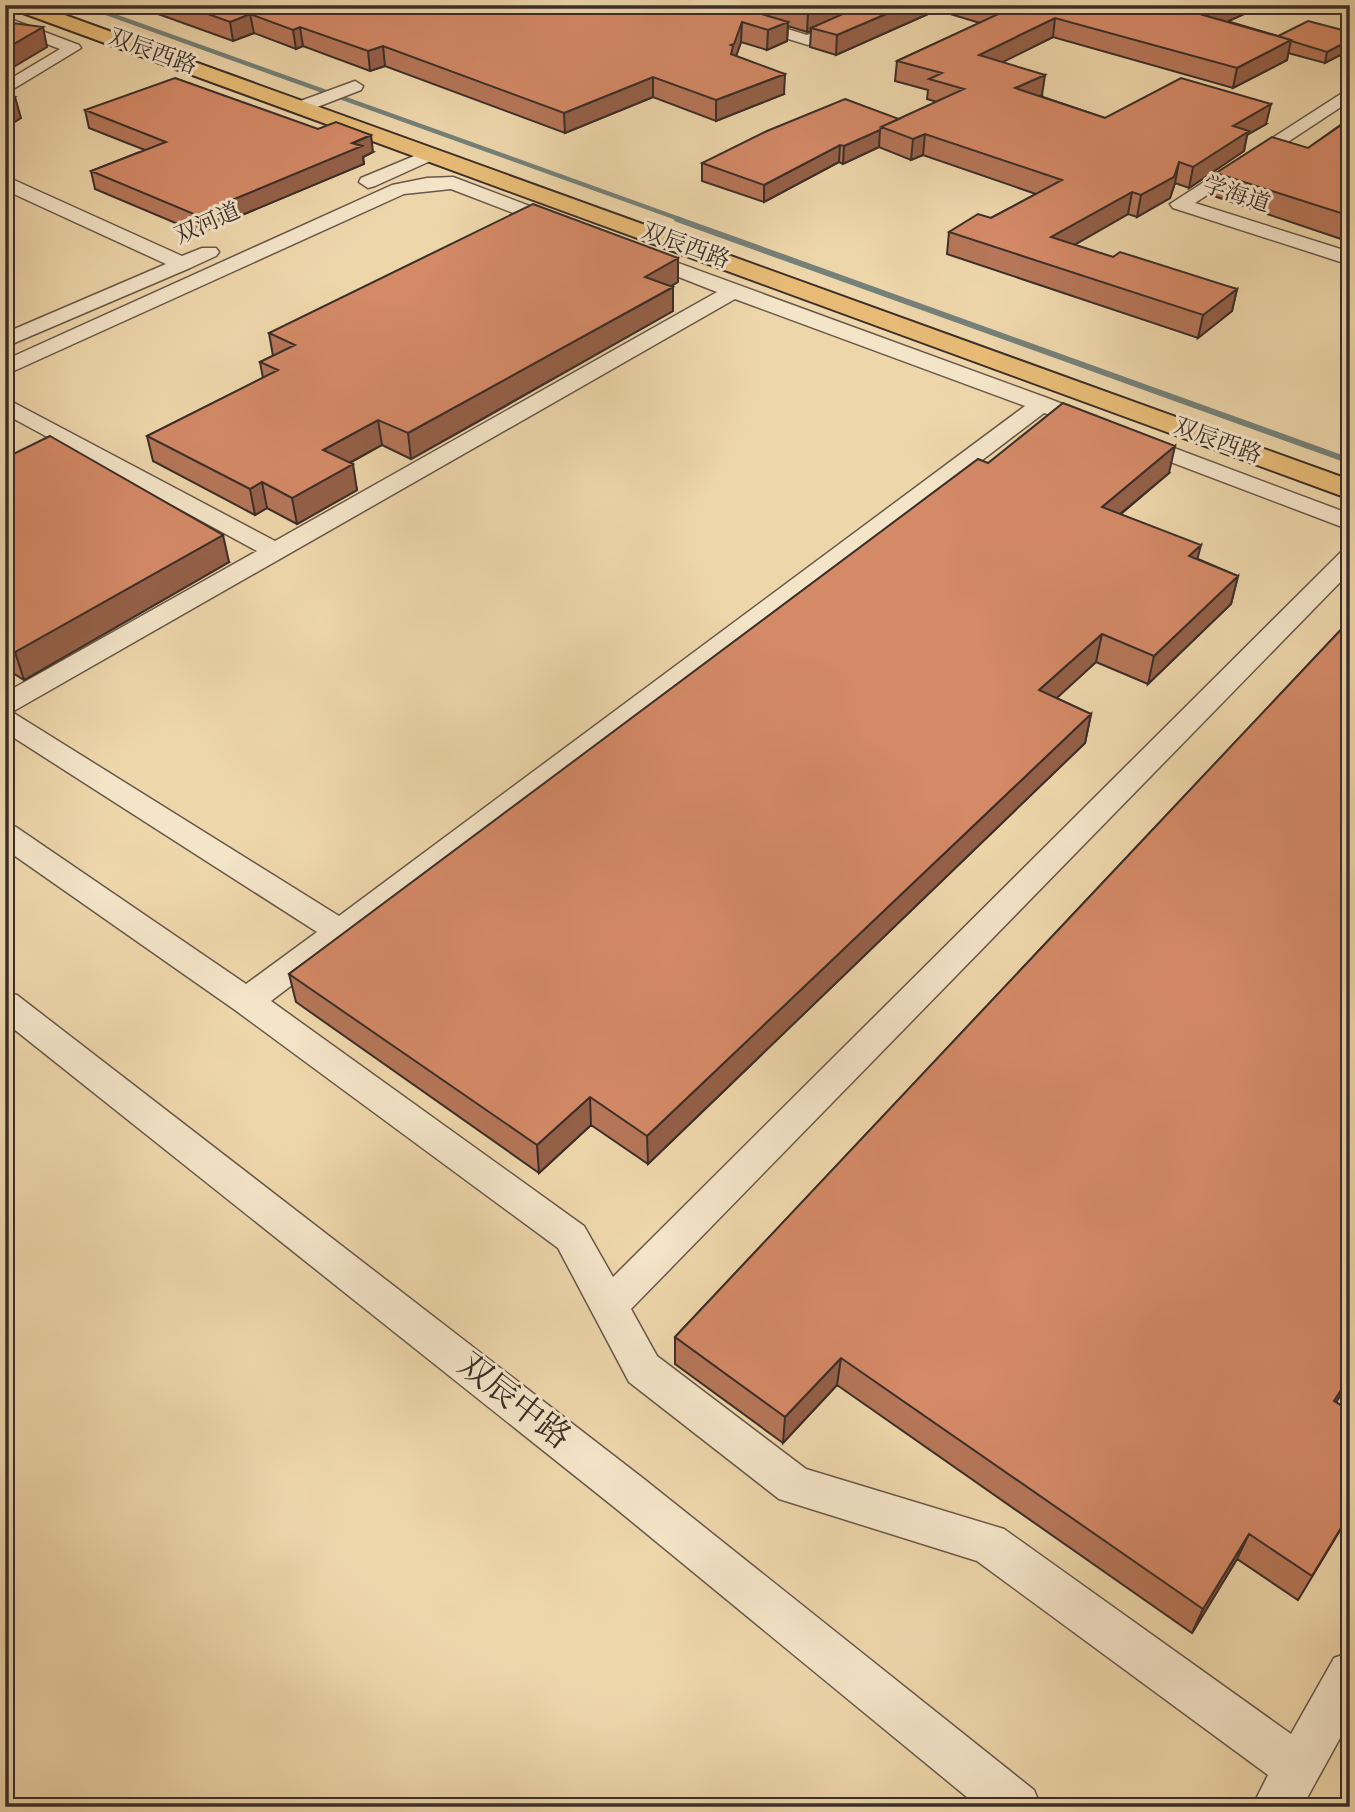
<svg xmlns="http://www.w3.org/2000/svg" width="1355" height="1812" font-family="'Sorts Mill Goudy','Noto Serif SC',serif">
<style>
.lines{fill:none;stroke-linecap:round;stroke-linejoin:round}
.stream-far1{stroke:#748179;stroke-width:4.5}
.stream{stroke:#748179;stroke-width:6}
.minor-casing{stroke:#685849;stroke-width:3}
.major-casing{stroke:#3b2e28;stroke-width:4}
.minor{fill:#f4e4c8;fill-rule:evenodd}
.major{fill:#e7bb76;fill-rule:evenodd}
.wall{fill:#b67659;stroke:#3b2e28;stroke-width:2}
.shaded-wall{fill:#946048;stroke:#3b2e28;stroke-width:2}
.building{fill:#d48967;stroke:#3b2e28;stroke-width:2}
.labels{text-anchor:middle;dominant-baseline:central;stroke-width:6;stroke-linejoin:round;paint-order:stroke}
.far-street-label{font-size:23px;fill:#3b2e28;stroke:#f4e4c8}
.near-street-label{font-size:33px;fill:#3b2e28;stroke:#f4e4c8}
</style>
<rect width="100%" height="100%" fill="#eed6ab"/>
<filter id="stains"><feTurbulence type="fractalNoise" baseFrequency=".00286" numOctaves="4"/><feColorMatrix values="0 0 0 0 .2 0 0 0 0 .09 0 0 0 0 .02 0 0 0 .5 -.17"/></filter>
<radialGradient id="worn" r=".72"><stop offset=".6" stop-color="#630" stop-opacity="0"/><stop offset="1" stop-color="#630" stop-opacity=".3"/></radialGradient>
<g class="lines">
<path class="stream-far1" d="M84,5L682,220"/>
<path class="stream" d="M677,219L1350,461"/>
<defs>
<path id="minor" d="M683,5H708L807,35L877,5H899L808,45L686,8Z
M5,17L79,45L81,48L5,94V82L60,49L5,28Z
M355,81L363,86L361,90L307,111L301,112L292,107L295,103Z
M1350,88V101L1195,203L1350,252V265L1173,208L1170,204Z
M431,149L437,150L440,154L437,158L375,186L368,188L359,182L361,178Z
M453,177L569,221L572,225L562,231L555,229L451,189L404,194L5,375V360L392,185L427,178Z
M5,179L14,180L182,256L202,248H216L219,252L216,256L190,268L5,347V333L166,264L5,190Z
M640,249L1050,399L1065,405L1068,410L1065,415L1057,417L1044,413L271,1001L584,1226L613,1277L1341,552L1350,549V572L631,1309L657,1356L806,1469L1004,1529L1291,1734L1334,1658L1350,1652V1720L1302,1807H1252L1268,1775L977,1561L779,1499L629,1382L558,1248L235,1010L5,849V824L16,827L246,984L317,932L5,732V693L257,551L5,414V398L275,541L717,292L633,259L630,255L633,251ZM735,299L1025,406L339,916L12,712Z
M1134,433L1350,514V530L1126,445L1122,440L1126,435Z
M5,992L17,995L644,1479L1034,1790L1041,1807H979L614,1507L5,1022Z"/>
<path id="major" d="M10,5H37L1350,480V499L12,9Z"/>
</defs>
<use href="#minor" class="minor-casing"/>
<use href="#major" class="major-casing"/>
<use href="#minor" class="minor"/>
<use href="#major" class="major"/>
</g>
<path class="wall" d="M133,5H1287L1275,11L1260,7L1227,21L1278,36L1350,32V50L1325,63L1288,53L1287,60L1233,88L1053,37L1002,62L1042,95L1040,96L1105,118L1266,124L1247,135L1244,151L1189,188L1175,183L1170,198L1137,217L1128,214L1074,245L1113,257L1237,289L1232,311L1198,338L947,254L949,232L991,218L1036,194L923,155L911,160L879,147L843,164L839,162L764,202L702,181V163L899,119L937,102L927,99L928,90L895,81L897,61L980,23L937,10L836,55L810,47L811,31L807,32L788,26L787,41L767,50L741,42L736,56L784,94L716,121L653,97L565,133L385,66L370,71L303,46L296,49L254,33L233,41Z
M1350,106V242L1211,195L1216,173L1308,148L1346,121Z
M85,110L373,152L363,157L364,164L199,233L95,189L91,171L145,150L89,128Z
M678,282L671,286L673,287V311L467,428L411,459L382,445L350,463L357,490L297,524L267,508L255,515L153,461L147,436L263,378L260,362L273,356L269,333Z
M5,458L229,562L24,680L5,668Z
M988,463L1169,473L1121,514L1198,559L1238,576L1231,604L1148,684L1096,662L1056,698L1091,714L1085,743L648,1164L591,1125L539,1173L296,1002L289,974Z
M1350,620V1380L1336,1402L1350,1411V1514L1298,1600L1237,1559L1192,1633L837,1385L783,1443L675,1364V1337Z"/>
<path class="shaded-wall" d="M826,5H870L811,28V31L807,32L808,13Z
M907,5H938L937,10L836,55L837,35Z
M1225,5H1261L1260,7L1200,34L1203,15Z
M1277,5H1287L1275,11Z
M250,14L254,33L233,41L230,22Z
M1055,18L1053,37L977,75L979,55Z
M742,22L741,42L730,74L731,45Z
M788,22L787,41L767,50L768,30Z
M43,27L47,47L5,72V49Z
M300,27L303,46L296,49L293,30Z
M1291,40L1287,60L1233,88L1237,68Z
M1350,40V50L1325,63L1327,52Z
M383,46L385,66L370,71L368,51Z
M785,74L784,94L716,121V100Z
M1045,75L1042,95L1013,109L1015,88Z
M653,77V97L565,133L564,113Z
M15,97L21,118L5,128V103Z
M1271,104L1266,124L1247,135L1244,151L1189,188L1193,167L1233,126Z
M880,130L879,147L843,164L844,146Z
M925,134L923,155L911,160L913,139Z
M371,135L373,152L363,157L364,164L199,233L196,215Z
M840,145L839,162L764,202V185Z
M1179,162L1175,183L1170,198L1137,217L1141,195Z
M1132,192L1128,214L1048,260L1051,237Z
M678,258V282L645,301V277Z
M673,287V311L411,459L408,433Z
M1237,289L1232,311L1198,338L1203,315Z
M378,420L382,445L327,475L323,450Z
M1175,446L1169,473L1096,534L1102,507Z
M353,464L357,490L297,524L292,498Z
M262,482L267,508L255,515L250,489Z
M223,535L229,562L24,680L15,652Z
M1201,545L1194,572L1189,556Z
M1238,576L1231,604L1148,684L1154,656Z
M1102,634L1096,662L1034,719L1039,690Z
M1091,714L1085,743L648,1164L647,1136Z
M590,1097L591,1125L539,1173L537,1145Z
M841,1358L837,1385L783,1443L785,1417Z
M1350,1376V1380L1321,1427L1334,1401Z
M1249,1534L1237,1559L1192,1633L1203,1609Z"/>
<path class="building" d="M183,5H732L788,22L768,30L742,22L734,44L731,45L733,46L731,54L785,74L716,100L653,77L564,113L383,46L368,51L300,27L293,30L250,14L230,22Z
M782,5H826L808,13Z
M863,5H907L837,35L811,28Z
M989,5H1225L1203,15L1291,40L1237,68L1055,18L979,55L1045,75L1015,88L1105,118L1181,78L1271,104L1233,126L1249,131L1193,167L1179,162L1174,177L1141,195L1132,192L1051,237L1113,257L1120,252L1237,289L1203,315L949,232L978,214L991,218L1062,180L925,134L913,139L881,127L964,89L929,79L942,73L897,61L1007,10Z
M1308,21L1350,32V40L1327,52L1291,41V40L1278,36Z
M5,22L43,27L5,49Z
M175,78L318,129L336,122L371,135L352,143L362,146L196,215L91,171L166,142L85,110Z
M5,95L15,97L5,103Z
M845,99L899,119L881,127L880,130L844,146L840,145L764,185L702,163L767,131Z
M1350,119V216L1216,173L1272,137L1308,148Z
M533,204L678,258L645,277L673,287L408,433L378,420L323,450L353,464L292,498L262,482L250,489L147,436L278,370L260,362L295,345L269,333Z
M1063,403L1175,446L1102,507L1201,545L1189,556L1238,576L1154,656L1102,634L1039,690L1091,714L647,1136L590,1097L537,1145L289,974L978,459L988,463Z
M50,436L223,535L15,652L5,646V458Z
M1350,620V1376L1334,1401L1350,1411V1513L1312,1576L1249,1534L1203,1609L841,1358L785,1417L675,1337Z"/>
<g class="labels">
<g class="far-street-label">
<text transform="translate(152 53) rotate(20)">双辰西路</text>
<text transform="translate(1236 196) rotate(18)">学海道</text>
<text transform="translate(208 225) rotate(-24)">双河道</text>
<text transform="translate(685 247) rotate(20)">双辰西路</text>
<text transform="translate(1217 442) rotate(20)">双辰西路</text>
</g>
<g class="near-street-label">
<text transform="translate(513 1403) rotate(38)">双辰中路</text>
</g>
</g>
<rect width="1355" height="1812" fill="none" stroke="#eed6ab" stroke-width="28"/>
<rect x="7" y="7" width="1341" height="1798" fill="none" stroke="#3b2e28" stroke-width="3.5"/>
<rect x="14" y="14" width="1327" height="1784" fill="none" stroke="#3b2e28" stroke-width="2"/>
<rect width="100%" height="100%" filter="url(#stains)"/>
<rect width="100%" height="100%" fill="url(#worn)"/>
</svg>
